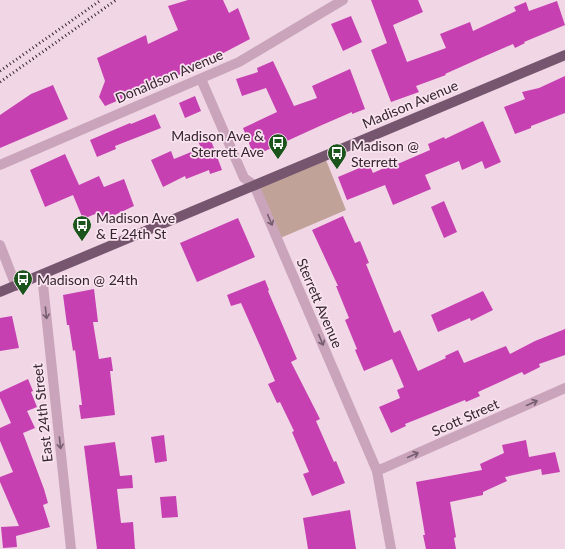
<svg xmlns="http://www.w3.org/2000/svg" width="565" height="549" font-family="Lato,sans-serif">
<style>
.green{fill:#c0a298}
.building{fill:#c640b1}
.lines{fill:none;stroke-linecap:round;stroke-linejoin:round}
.street{stroke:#c9a4bb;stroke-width:10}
.primary{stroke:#76566e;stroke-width:10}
.rail{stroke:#342530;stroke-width:3;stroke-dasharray:1 3;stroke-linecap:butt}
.oneway{stroke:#775e6f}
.labels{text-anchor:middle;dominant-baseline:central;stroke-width:3.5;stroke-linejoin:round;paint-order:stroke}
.street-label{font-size:14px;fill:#342530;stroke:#f9e3ef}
.poi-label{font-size:14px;fill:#342530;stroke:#f9e3ef;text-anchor:start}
</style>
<rect width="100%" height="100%" fill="#f1d7e6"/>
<path class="green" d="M324,155L346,210L278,239L254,185Z"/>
<path class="building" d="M188,0H223L229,13L238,8L250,39L193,69L105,106L99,97L105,81L97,58L146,35L148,44L178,30L168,6Z
M371,0H418L423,12L393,25L407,62L446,48L440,34L470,22L473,31L516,11L514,7L526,2L529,11L557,1L565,25L524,42L525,43L515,48L513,44L483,57L445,74L446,75L416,86L419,92L391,102L371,50L387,43Z
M351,16L362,42L343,51L331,24Z
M273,61L294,106L317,98L312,86L350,69L365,109L352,114V112L322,125L254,156L243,128L277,112L266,88L242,96L236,79L258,72L257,68Z
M565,76V113L531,126V128L515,134L504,107L525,99L522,92L539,88Z
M53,85L68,119L0,148V115L31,94Z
M195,96L201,111L185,118L179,103Z
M155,114L161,128L115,146L116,149L97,157L90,140L130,123L131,124Z
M483,121L501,162L485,169L482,161L462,170L459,161L425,175L431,189L393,205L385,185L347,200L338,177L369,164L373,173L393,164V166L430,150L428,144L444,137L445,139Z
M209,135L222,170L210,174L209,170L186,179L185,176L163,187L151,160L171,151L174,159L201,148L197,139Z
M65,154L79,185L99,176L104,187L124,179L134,206L104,220L100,212L83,219L73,195L45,207L30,170Z
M444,201L457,232L444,238L431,207Z
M343,216L355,243L360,241L369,263L366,264L394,333L400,330L418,371L446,358L445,356L458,350L464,363L506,346L510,354L535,341L565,329V355L539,364L540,367L524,375L522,372L478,392L480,396L466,402L465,400L405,424L406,426L391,433L379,407L400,398L397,390L404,387L392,359L364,371L355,350L357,349L345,320L349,318L336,286H338L312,230Z
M238,218L255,257L197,282L180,243Z
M265,280L269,290L268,291L297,359L291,362L320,419L316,421L334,462L336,461L345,483L312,496L303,474L309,472L292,432L294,431L280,402L277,403L268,384L275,381L261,348L241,303L231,306L227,295Z
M94,289L98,322H93L99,359L111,357L113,371H110L115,415L81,419L79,405H82L75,350L73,351L69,325H67L63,295Z
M483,291L493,310L471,321L470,318L438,332L431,315Z
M12,316L19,348L0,351V318Z
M28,379L33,391L31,392L37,407L27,411L35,428L23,433L44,489L48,503L43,505L50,527L16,536L17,547L3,548L1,527L19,526L0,482V477L13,472L0,441V428L11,423L0,398V392Z
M164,435L167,461L155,463L151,437Z
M526,440L529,457L555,452L560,472L542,475L541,469L505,477L507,481L483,492V495L450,502L456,537L454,538L456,549H426L423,535H425L416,482L482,470L480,464L504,453L502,445Z
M115,442L120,476L132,475L133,488L117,489L121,523L133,522L135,549H97L84,446Z
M176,496L178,517L162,518L160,497Z
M350,510L356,549H308L303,518Z"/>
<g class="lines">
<path class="street" d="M201,79L244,178L254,185L377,471L391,549
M0,165L239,62L343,0
M0,245L16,286
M42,275L71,549
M377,471L565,388"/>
<path class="primary" d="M0,292L565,55"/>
<path class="rail" d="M0,71L101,0
M0,82L116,0"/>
</g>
<defs><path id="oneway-shaft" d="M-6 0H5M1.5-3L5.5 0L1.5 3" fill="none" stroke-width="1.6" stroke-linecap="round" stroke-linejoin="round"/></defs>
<g class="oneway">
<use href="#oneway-shaft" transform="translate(270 220) rotate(67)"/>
<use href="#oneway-shaft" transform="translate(46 313) rotate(84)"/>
<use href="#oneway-shaft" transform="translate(321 340) rotate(67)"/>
<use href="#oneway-shaft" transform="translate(532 403) rotate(-24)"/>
<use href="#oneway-shaft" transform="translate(60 443) rotate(84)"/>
<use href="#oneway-shaft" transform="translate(413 455) rotate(-24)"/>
</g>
<defs>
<symbol id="bus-pin" viewBox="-11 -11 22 30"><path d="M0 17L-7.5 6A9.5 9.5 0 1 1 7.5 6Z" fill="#1c551b" stroke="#f9e3ef"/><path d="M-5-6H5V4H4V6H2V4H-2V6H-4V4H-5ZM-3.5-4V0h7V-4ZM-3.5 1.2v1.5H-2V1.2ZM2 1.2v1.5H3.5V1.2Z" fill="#fff"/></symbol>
</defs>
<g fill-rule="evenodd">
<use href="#bus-pin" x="267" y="132" width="22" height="30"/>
<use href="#bus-pin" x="326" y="142" width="22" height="30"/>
<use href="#bus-pin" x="71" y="214" width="22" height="30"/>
<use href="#bus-pin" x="12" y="268" width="22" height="30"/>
</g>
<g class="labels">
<g class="street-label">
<text transform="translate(169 76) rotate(-23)">Donaldson Avenue</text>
<text transform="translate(410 104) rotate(-23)">Madison Avenue</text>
<text transform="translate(320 303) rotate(67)">Sterrett Avenue</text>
<text transform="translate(42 413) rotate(-96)">East 24th Street</text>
<text transform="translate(465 417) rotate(-24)">Scott Street</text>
</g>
<g class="poi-label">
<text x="264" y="135" text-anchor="end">Madison Ave &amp;<tspan x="264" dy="16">Sterrett Ave</tspan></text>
<text x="351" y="145">Madison @<tspan x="351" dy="16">Sterrett</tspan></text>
<text x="96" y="217">Madison Ave<tspan x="96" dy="16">&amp; E 24th St</tspan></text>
<text x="37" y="279">Madison @ 24th</text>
</g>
</g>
</svg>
